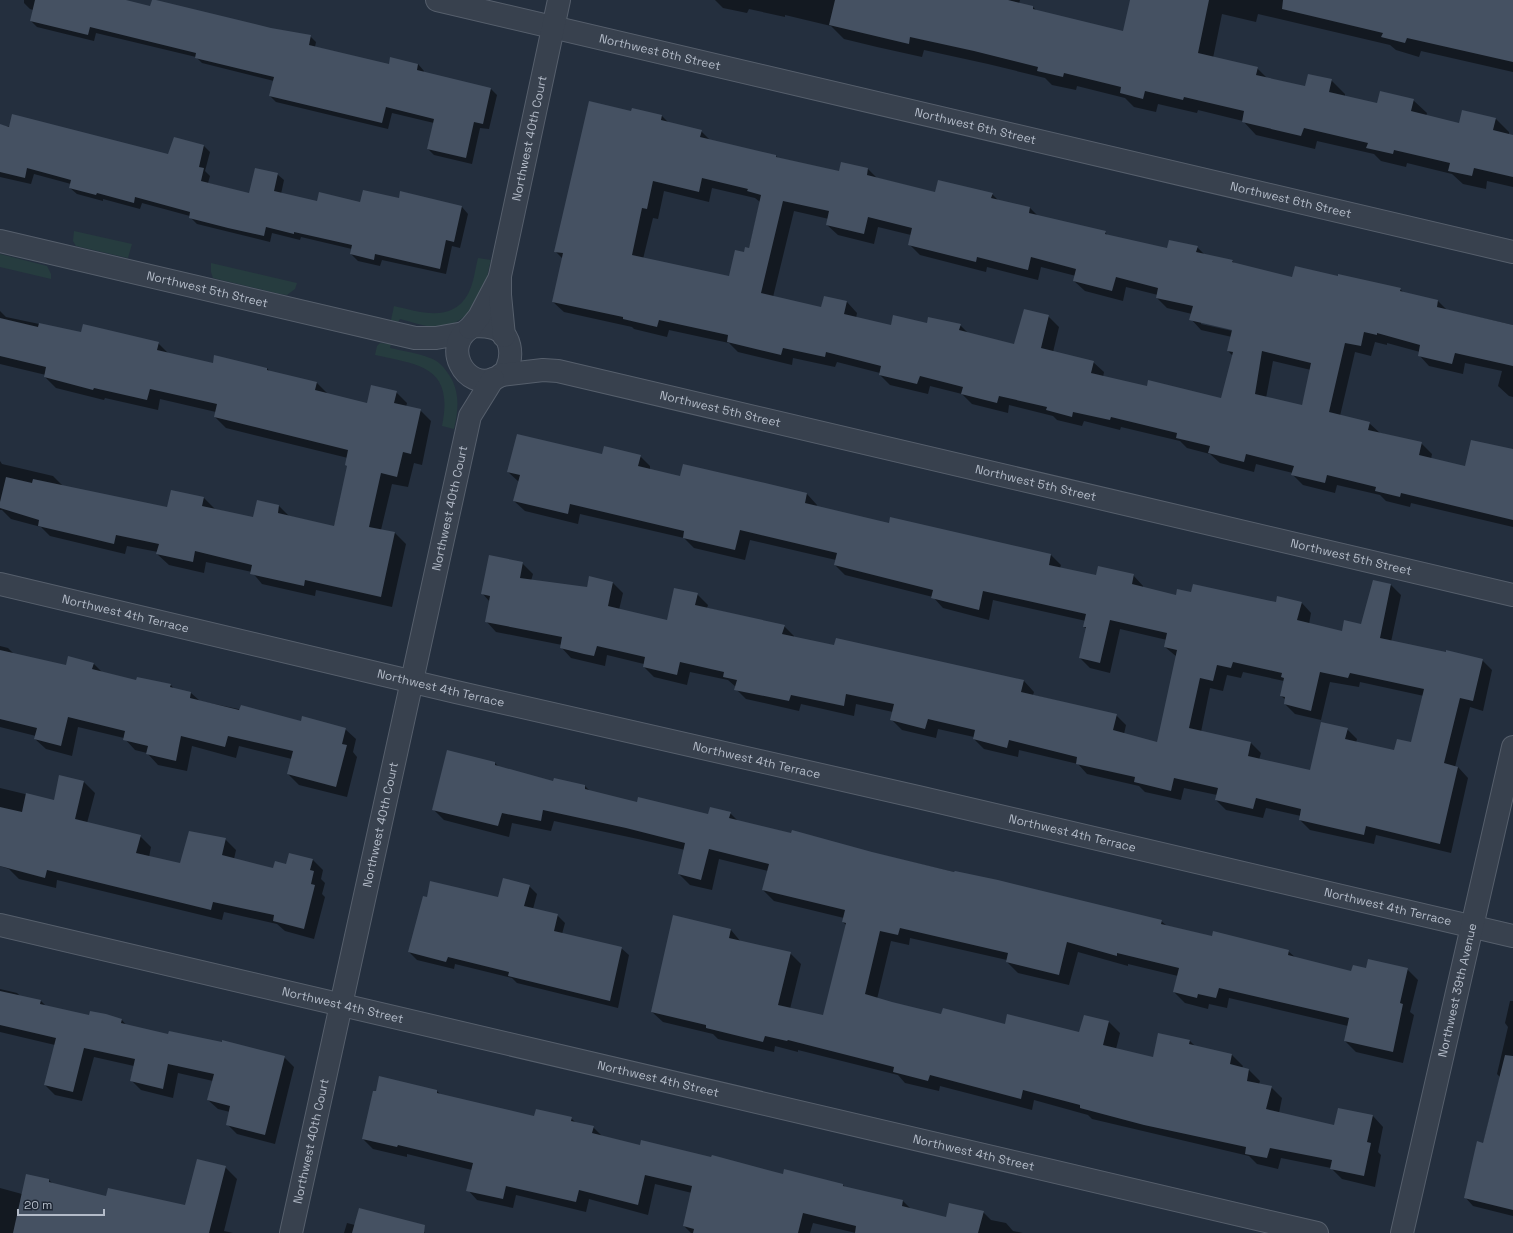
<svg xmlns="http://www.w3.org/2000/svg" width="1513" height="1233" font-family="'Space Grotesk',sans-serif">
<style>
.green{fill:#263c3f}
.shadow{fill:#0007;fill-rule:evenodd}
.building{fill:#455162;fill-rule:evenodd}
.lines{fill:none;stroke-linecap:round;stroke-linejoin:round}
.minor-casing{stroke:#565f6c;stroke-width:24}
.minor{stroke:#38414e;stroke-width:22}
.labels{text-anchor:middle;dominant-baseline:central;stroke-width:3;stroke-linejoin:round;paint-order:stroke}
.street-label{font-size:12px;fill:#b4bcc9;stroke:#1d2633}
</style>
<rect width="100%" height="100%" fill="#242f3e"/>
<path class="green" d="M74,231L132,244L128,258L76,246L73,241Z
M0,254L47,266L51,274V279L0,267Z
M478,258L491,260C488,270 487,281 483,291C475,312 456,328 433,327C422,326 410,321 400,319L398,322L391,320L394,306C420,312 452,323 468,294C474,283 475,269 478,258Z
M211,263L297,283L295,289L287,295L280,294L213,278L211,272Z
M380,343L391,344L390,348C403,351 418,353 430,358C437,360 443,366 447,372C460,389 459,408 454,429L442,426C454,367 421,365 375,355L377,346Z"/>
<path class="shadow" d="M24,0H100L151,7L310,36L316,42L315,47L389,65L418,64L424,71L423,73L491,89L497,95L489,129L480,128L472,164L434,155L428,149L434,123L392,113L388,129L276,102L270,96L274,81L202,63L196,57L96,33L94,41L37,27L31,21L33,10L30,9L24,3Z
M715,0H1020L1019,4L1033,7L1037,11L1124,32L1135,0H1513V72L1421,51L1419,57L1396,50L1390,45L1258,14L1256,22L1222,14L1213,58L1257,68L1267,78L1306,87L1331,80L1345,94V97L1378,105L1413,100L1427,113L1426,116L1460,124L1496,119L1509,132V135L1513,136V187L1487,181L1486,189L1463,184L1452,174L1407,163L1406,167L1381,161L1374,154L1317,141L1315,149L1256,135L1243,121L1198,110L1197,113L1158,104L1156,112L1134,107L1125,98L1077,86L1076,90L1052,85L1045,78L988,64L924,50L922,57L877,47L844,39L831,26L785,15V17L749,9L747,13L723,8Z
M632,112L662,116L669,123L701,131L710,140L776,156L778,158L840,172L868,169L877,178L936,193L992,194L999,201L1030,208L1038,216L1105,232L1108,236L1168,250L1197,247L1205,255L1232,261L1236,264L1293,278H1338L1400,289L1404,293L1438,301L1447,310L1513,325V397L1509,396L1498,386L1502,371L1465,363L1463,374L1429,366L1419,355L1420,352L1387,343V345L1375,342L1371,356L1355,352L1340,416L1369,423L1380,433L1421,443L1432,454L1431,459L1465,467L1513,450V527L1411,503L1410,507L1386,501L1380,495L1337,485L1335,493L1303,485L1293,475V473L1256,464L1254,472L1220,463L1210,454L1187,448L1180,441L1121,427L1120,430L1084,421L1082,426L1057,420L1053,416L1009,405L1008,413L972,404L962,394L930,386L928,394L890,385L880,375V373L837,362L835,367L793,358L792,365L738,352L729,343L669,330L667,337L634,329L632,327L564,312L553,302L563,259L555,251ZM712,188L755,198L760,202L749,249L745,254L730,277L643,259L653,218L658,219L664,191L709,202ZM794,211L829,219L827,225L838,235L874,244L878,227L911,235L909,244L920,255L986,272L987,267L1038,280L1041,267L1076,276L1074,281L1085,291L1123,301L1126,287L1158,295L1157,298L1167,308L1192,314L1191,319L1201,330L1232,337L1228,351L1233,356L1222,399L1147,387L1103,377L1104,372L1093,362L1053,352L1059,327L1048,316L1015,345L968,333L960,325L927,324L892,326L856,318L857,313L847,302L824,297L822,308L773,297ZM1201,322L1237,330V332L1201,324ZM1273,361L1311,370L1302,406L1266,398Z
M0,125L169,155L204,146L210,152L205,171L210,176L208,183L250,194L277,174L284,180L281,194L318,202L360,203L399,200L401,192L462,207L468,214L460,248L452,246L446,274L382,260L380,266L358,261L351,254L352,249L301,237L300,240L272,233L270,242L197,224L190,217V216L142,203L140,209L103,199V201L77,194L70,188L71,184L34,174L31,184L0,177Z
M0,311L6,317L82,333L158,343L169,354L214,364L267,368L270,372L317,383L328,394L368,405L396,392L407,403L406,407L420,410L431,421L422,465L414,463L408,487L392,484L381,530L395,533L406,544L392,607L316,590L315,596L262,584L252,572L206,562L204,573L169,565L157,554L158,552L127,546L125,554L50,536L41,527L11,519L2,510H0V461L2,464L53,476L64,487L168,508L172,491L204,498L215,509L254,519L258,501L279,506L289,516L334,527L348,466V458L226,428L215,417L216,412L160,399L158,410L105,398L104,400L56,388L45,377L46,375L0,364Z
M602,455L640,456L650,466V470L681,478L807,494L817,505L816,507L889,524L1051,555L1061,565L1060,568L1096,577L1133,575L1143,586V588L1176,596L1192,593L1276,603L1301,602L1311,613L1309,624L1343,632L1362,625L1374,581L1391,585L1401,595L1391,642L1482,660L1492,670L1483,711L1470,707L1455,767H1458L1468,778L1451,853L1376,835L1374,844L1310,830L1300,820L1301,816L1266,808L1263,818L1226,810L1216,800L1217,795L1184,788L1181,800L1145,792L1139,786L1087,774L1078,764L1019,750L1018,757L984,749L974,739V737L938,729L936,738L902,730L892,720L893,712L856,704L854,716L801,704L799,711L746,699L736,689V687L728,680L690,672L687,685L654,677L644,667V664L607,655L605,666L571,658L561,647L562,645L496,632L486,621L490,602L482,593L522,563L533,574L531,581L587,588L589,578L613,583L623,593L619,610L668,621L697,594L708,605L707,608L784,626L794,636V638L1024,681L1034,692L1033,695L1116,715L1126,725L1124,734L1158,743L1177,657L1165,647L1167,640L1120,629L1110,673L1090,668L1080,658L1087,629L1084,627L1086,621L993,600L989,620L943,608L933,597L845,575L835,565L836,560L750,540L745,560L694,548L684,538L580,514L578,524L525,511L514,501L519,482L508,472ZM1243,672L1284,681L1281,696L1286,700L1285,704L1295,714L1321,720L1330,682L1359,687L1360,682L1424,696L1412,744L1395,752L1356,743L1357,739L1347,729L1311,771L1259,760L1261,753L1251,743L1201,732L1210,688L1223,691L1227,675L1241,678Z
M0,646L8,648L14,654L67,666L93,663L102,672L137,681L138,678L171,685L174,689L191,693L200,701L301,722L345,729L356,739L353,752L357,757L347,797L299,785L288,774L292,759L239,746L236,758L192,746L187,771L158,765L147,753L135,750L124,738L78,727L72,756L46,749L35,739L36,736L0,727Z
M495,763L499,767L554,782L585,786L590,791L637,803L709,815L730,813L738,821L1161,921L1167,926L1213,937L1288,951L1296,958L1352,972L1367,969H1407L1418,980L1410,1012L1414,1015L1403,1063L1356,1052L1345,1041L1348,1026L1229,998L1227,1008L1209,1004L1208,1009L1185,1003L1174,992L1178,976L1128,964V966L1078,952L1069,985L1018,973L1007,962V960L910,938L909,945L891,941L877,999L942,1015L1006,1025L1080,1033L1109,1022L1120,1033L1116,1049L1154,1058L1159,1034L1190,1041L1195,1046L1232,1055L1243,1066L1242,1068L1249,1070L1260,1081L1259,1084L1271,1087L1282,1098L1279,1113L1334,1126L1373,1116L1383,1127L1378,1152L1381,1155L1375,1187L1342,1179L1331,1168L1281,1158L1278,1169L1257,1164L1249,1156L1092,1119L1088,1115L1034,1100L1032,1110L940,1086L939,1091L905,1083L898,1075L798,1050V1052L775,1046L774,1052L718,1039L713,1034L663,1022L652,1012L674,916L731,930L741,942L790,953L801,964L790,1009L824,1016L846,925L843,922L844,918L774,901L763,890L768,871L719,859L712,890L690,885L679,874L685,850L638,839L554,821L551,831L512,823L509,837L444,820L433,809Z
M84,782L95,793L87,823L140,836L151,847L149,857L181,864L225,839L236,850L234,859L274,869L286,865L313,860L323,870L321,879L325,883L322,894L325,897L314,939L285,931L277,924L224,912L222,920L57,880L56,888L19,879L9,869L0,866V788L54,801Z
M529,886L537,894L533,909L557,915L565,923L562,934L621,948L629,955L618,1008L517,983L512,978L455,964L454,969L417,960L409,952L499,898Z
M0,989L17,993L21,997L41,1001L46,1006L90,1017L121,1019L127,1026L169,1035L284,1057L294,1067L275,1144L237,1134L227,1124L230,1112L218,1109L208,1100L213,1081L178,1073L173,1098L141,1090L131,1080L134,1066L94,1057L82,1101L55,1095L45,1085L55,1045L0,1032Z
M1510,1001H1513V1216L1473,1206L1465,1197L1483,1144L1500,1077L1497,1074L1508,1027L1505,1023Z
M437,1091L441,1095L535,1118H571L576,1123L593,1127L602,1136L641,1146L783,1175L843,1185L846,1188L903,1201L912,1210L947,1218L983,1212L991,1220L1006,1223L1013,1231L1023,1233H856L813,1223L810,1233H691L684,1226L692,1193L655,1184L648,1215L589,1199L586,1212L516,1195L513,1208L477,1200L468,1190L472,1170L407,1154V1157L373,1149L363,1139Z
M225,1167L237,1179L224,1231L233,1233H0V1188L22,1194L49,1180L53,1184L107,1197L186,1207Z
M347,1223L355,1225L416,1224L425,1233H344Z"/>
<path class="building" d="M35,0H126L150,6L152,0H156L271,28L311,35L309,45L389,64L390,57L418,64L417,70L491,88L483,124L474,122L466,158L427,149L434,119L386,107L382,123L269,96L274,77L195,58L196,53L90,27L88,35L30,21Z
M835,0H1008L1033,6V9L1123,31L1130,0H1209L1198,53L1258,67L1256,75L1305,86L1308,74L1332,79L1329,92L1377,103L1380,91L1414,99L1411,111L1459,123L1462,110L1496,118L1493,130L1513,135V177L1474,168L1472,176L1448,171L1450,163L1394,150L1393,154L1366,148L1368,143L1304,128L1301,136L1242,122L1244,111L1184,97L1183,100L1145,91L1143,99L1120,93L1121,87L1064,73L1063,77L1037,71L1038,67L974,51L910,37L909,44L829,25Z
M1283,0H1513V62L1407,38L1405,43L1381,37L1383,33L1282,9Z
M589,101L631,111L632,108L662,115L661,120L702,130L700,137L776,155V157L839,171L841,162L868,168L867,175L935,192L938,180L993,193L991,198L1030,207L1029,213L1106,231L1105,234L1167,248L1169,240L1198,246L1196,252L1233,260L1232,262L1292,277L1295,266L1338,276V274L1401,288L1400,291L1438,300L1437,307L1513,325V366L1455,353L1452,364L1418,356L1420,345L1377,333V335L1364,332L1361,346L1345,343L1329,412L1370,422L1368,430L1422,442L1419,455L1465,466L1471,440L1513,449V520L1401,493L1400,497L1375,491L1376,487L1327,475L1325,483L1291,475L1294,466L1246,454L1244,462L1208,453L1210,446L1176,438L1177,433L1111,417L1110,420L1073,412L1072,417L1046,410L1047,407L999,396L997,403L961,394L963,387L920,376L917,384L879,375L881,366L826,352L825,357L783,348L781,355L727,342L728,335L659,320L657,327L623,319V317L552,302L563,253L554,252ZM702,178L748,189L747,191L761,195L749,248L745,247L744,252L735,250L729,276L632,255L642,208L647,209L653,181L699,192ZM783,201L829,211L826,225L864,234L868,217L912,228L908,245L976,262L977,257L1028,270L1031,257L1076,269L1073,281L1112,291L1116,277L1158,288L1156,298L1193,306L1189,320L1232,330L1227,351L1233,352L1221,398L1148,380L1147,386L1091,373L1094,361L1041,348L1049,315L1024,309L1014,344L959,330L961,324L928,317L927,323L893,315L891,325L844,314L847,301L824,296L821,307L761,293ZM1262,351L1311,363L1302,405L1255,394Z
M12,114L168,154L174,137L204,145L199,167L204,168L201,181L249,193L255,168L278,173L274,191L317,201L319,192L360,202L363,190L399,198L400,191L462,206L454,242L446,240L440,269L375,254L374,260L350,254L352,245L294,232V234L266,227L264,236L228,228L189,218L190,212L135,197L134,203L97,193L96,195L69,188L71,180L27,168L25,178L0,172V124L9,127Z
M0,318L38,327L39,323L81,332L83,324L159,342L157,350L213,363L214,355L267,368V370L317,382L315,390L367,403L371,385L397,391L394,403L421,409L411,454L403,452L397,477L381,473L369,527L395,532L381,597L305,580L304,586L250,574L252,565L195,551L193,562L156,554L159,544L116,535L114,544L85,537L38,526L39,520L0,508V502L6,477L32,483L33,479L167,507L171,490L204,497L202,506L253,517L257,500L279,505L278,513L334,526L347,466L345,465L348,450L214,417L217,404L150,389L147,400L94,388L93,390L44,377L46,367L0,356Z
M517,434L602,454L604,446L641,455L638,466L680,476L683,464L752,480L807,493L805,503L889,523L890,517L1051,554L1049,565L1096,575L1098,566L1134,574L1132,584L1176,595L1177,589L1191,592L1193,584L1276,602L1277,596L1302,602L1297,620L1342,631L1344,620L1361,624L1373,580L1391,584L1380,638L1446,652V650L1483,659L1473,701L1460,698L1444,763L1458,767L1440,844L1366,826L1364,835L1299,820L1301,809L1256,798L1253,809L1215,800L1218,788L1174,778L1171,791L1134,782L1135,777L1076,764L1077,757L1009,740L1007,748L973,739L975,730L928,719L925,729L890,720L894,704L846,694L844,706L791,695L789,701L734,690L737,680L723,677L724,672L680,662L677,675L643,667L645,657L597,646L594,656L584,654L560,648L562,637L485,622L490,596L481,594L489,555L523,562L520,578L587,587L589,576L613,582L608,606L667,620L674,588L698,593L695,605L785,625L782,634L834,645L836,638L1024,680L1021,692L1117,714L1113,730L1157,742L1177,650L1164,647L1167,633L1110,620L1100,663L1079,658L1086,627H1083L1086,614L983,591L979,610L931,598L933,590L834,565L837,553L740,530L735,550L683,538L684,531L570,504L568,514L513,501L520,475L507,472ZM1233,662L1282,673L1281,677L1284,678L1280,696L1285,697L1284,704L1311,711L1320,672L1348,678L1350,673L1424,689L1411,742L1397,739L1394,750L1345,739L1348,728L1321,722L1310,770L1248,756L1251,742L1189,728L1200,678L1213,681L1217,665L1231,668Z
M0,650L66,665L68,656L94,663L92,669L136,680L137,677L171,684L170,687L191,692L190,698L239,710L241,705L301,721L302,716L346,728L342,744L347,745L336,787L287,774L293,751L228,736L225,747L181,736L176,761L146,754L148,746L123,740L125,731L68,717L61,746L34,739L37,728L0,719Z
M447,750L495,762V765L553,781L554,778L585,785V789L637,802L638,797L708,814L710,807L731,812L729,818L791,833L792,830L872,852L954,872L955,871L998,880L1162,920L1161,924L1212,936L1213,931L1289,950L1288,955L1351,971L1353,965L1366,968L1368,959L1408,968L1400,1003L1403,1004L1393,1052L1344,1041L1349,1018L1219,988L1216,998L1198,994L1197,998L1173,992L1179,968L1117,953V956L1067,942L1059,975L1006,962L1008,953L900,928L898,935L880,931L865,994L892,1002L941,1014L943,1008L1005,1024L1007,1014L1079,1032L1084,1015L1109,1021L1103,1045L1153,1057L1158,1033L1190,1040L1189,1044L1232,1054L1230,1064L1249,1069L1247,1081L1272,1086L1266,1109L1334,1125L1338,1108L1373,1115L1367,1142L1371,1143L1364,1176L1330,1169L1332,1160L1270,1148L1267,1158L1245,1154L1246,1147L1144,1125L1080,1108V1105L1023,1090L1021,1099L930,1075L928,1081L893,1072L894,1067L788,1040L787,1041L765,1036L763,1042L706,1028V1025L651,1012L673,915L731,929L729,938L791,952L778,1005L823,1015L846,923L842,922L845,910L762,890L769,864L709,849L701,880L678,874L685,843L626,828L543,810L541,821L502,813L498,826L432,810Z
M59,775L84,781L75,819L141,835L136,853L180,863L189,831L226,838L222,855L273,868L275,861L286,864L289,853L313,859L310,870L314,871L311,884L315,885L304,929L273,921L274,915L213,902L211,910L47,870L45,878L0,866V807L22,812L26,793L54,800Z
M503,878L530,885L524,906L558,914L554,931L622,947L610,1001L508,976L509,972L448,957L446,962L408,952L423,896L427,897L430,881L498,897Z
M0,991L41,1000L40,1004L89,1015L90,1011L106,1014L122,1019L121,1023L168,1034L169,1031L222,1042V1040L285,1056L265,1135L226,1125L230,1106L207,1100L214,1074L168,1064L163,1089L130,1081L135,1059L84,1048L73,1092L44,1085L56,1038L0,1025Z
M1505,1055L1513,1056V1210L1464,1198L1477,1141L1483,1143Z
M379,1076L437,1090V1093L534,1116L536,1109L572,1117L571,1121L594,1126L592,1133L640,1145L641,1140L711,1157L712,1155L783,1174L784,1169L843,1184V1186L903,1200L902,1206L946,1217L949,1203L984,1211L978,1233H855L856,1226L803,1213L798,1233H693L694,1229L683,1226L692,1186L645,1175L638,1205L579,1190L576,1202L506,1186L503,1199L466,1191L473,1163L398,1145L397,1147L362,1139L373,1091H376Z
M197,1159L226,1166L209,1233H13L26,1174L49,1179V1182L106,1196L108,1188L185,1205Z
M359,1208L425,1225L424,1233H352Z"/>
<g class="lines">
<defs>
<g id="minor">
<path id="s1" d="M437,0L1513,252"/>
<path id="s2" d="M0,241L415,338H436L464,333"/>
<path d="M474,326C481,326 489,326 496,329C511,335 513,355 507,368C505,373 500,376 496,378C465,393 439,343 474,326Z"/>
<path d="M470,328L479,317L499,279"/>
<path id="s3" d="M504,336L500,295V276L559,0"/>
<path id="s4" d="M501,375L543,370L558,371L1513,595"/>
<path id="s5" d="M0,584L456,692L918,797L1513,936"/>
<path id="s6" d="M0,925L1317,1233"/>
<path id="s7" d="M291,1233L470,416L493,379"/>
<path id="s8" d="M1402,1233L1513,747"/>
</g>
</defs>
<use href="#minor" class="minor-casing"/>
<use href="#minor" class="minor"/>
</g>
<g class="labels">
<g class="street-label">
<text stroke="none"><textPath href="#s1" startOffset="229">Northwest 6th Street</textPath></text>
<text stroke="none"><textPath href="#s1" startOffset="553">Northwest 6th Street</textPath></text>
<text stroke="none"><textPath href="#s3" startOffset="201">Northwest 40th Court</textPath></text>
<text stroke="none"><textPath href="#s1" startOffset="877">Northwest 6th Street</textPath></text>
<text stroke="none"><textPath href="#s2" startOffset="213">Northwest 5th Street</textPath></text>
<text stroke="none"><textPath href="#s4" startOffset="224">Northwest 5th Street</textPath></text>
<text stroke="none"><textPath href="#s4" startOffset="548">Northwest 5th Street</textPath></text>
<text stroke="none"><textPath href="#s7" startOffset="742">Northwest 40th Court</textPath></text>
<text stroke="none"><textPath href="#s4" startOffset="872">Northwest 5th Street</textPath></text>
<text stroke="none"><textPath href="#s5" startOffset="129">Northwest 4th Terrace</textPath></text>
<text stroke="none"><textPath href="#s5" startOffset="453">Northwest 4th Terrace</textPath></text>
<text stroke="none"><textPath href="#s5" startOffset="777">Northwest 4th Terrace</textPath></text>
<text stroke="none"><textPath href="#s7" startOffset="418">Northwest 40th Court</textPath></text>
<text stroke="none"><textPath href="#s5" startOffset="1101">Northwest 4th Terrace</textPath></text>
<text stroke="none"><textPath href="#s5" startOffset="1425">Northwest 4th Terrace</textPath></text>
<text stroke="none"><textPath href="#s8" startOffset="249">Northwest 39th Avenue</textPath></text>
<text stroke="none"><textPath href="#s6" startOffset="352">Northwest 4th Street</textPath></text>
<text stroke="none"><textPath href="#s6" startOffset="676">Northwest 4th Street</textPath></text>
<text stroke="none"><textPath href="#s7" startOffset="94">Northwest 40th Court</textPath></text>
<text stroke="none"><textPath href="#s6" startOffset="1000">Northwest 4th Street</textPath></text>
</g>
</g>
<path d="M18 1209v6h86v-6" fill="none" stroke="#b4bcc9" stroke-width="2"/>
<text x="24" y="1209" font-size="12" fill="#b4bcc9" stroke="#1d2633" stroke-width="3" paint-order="stroke">20 m</text>
</svg>
